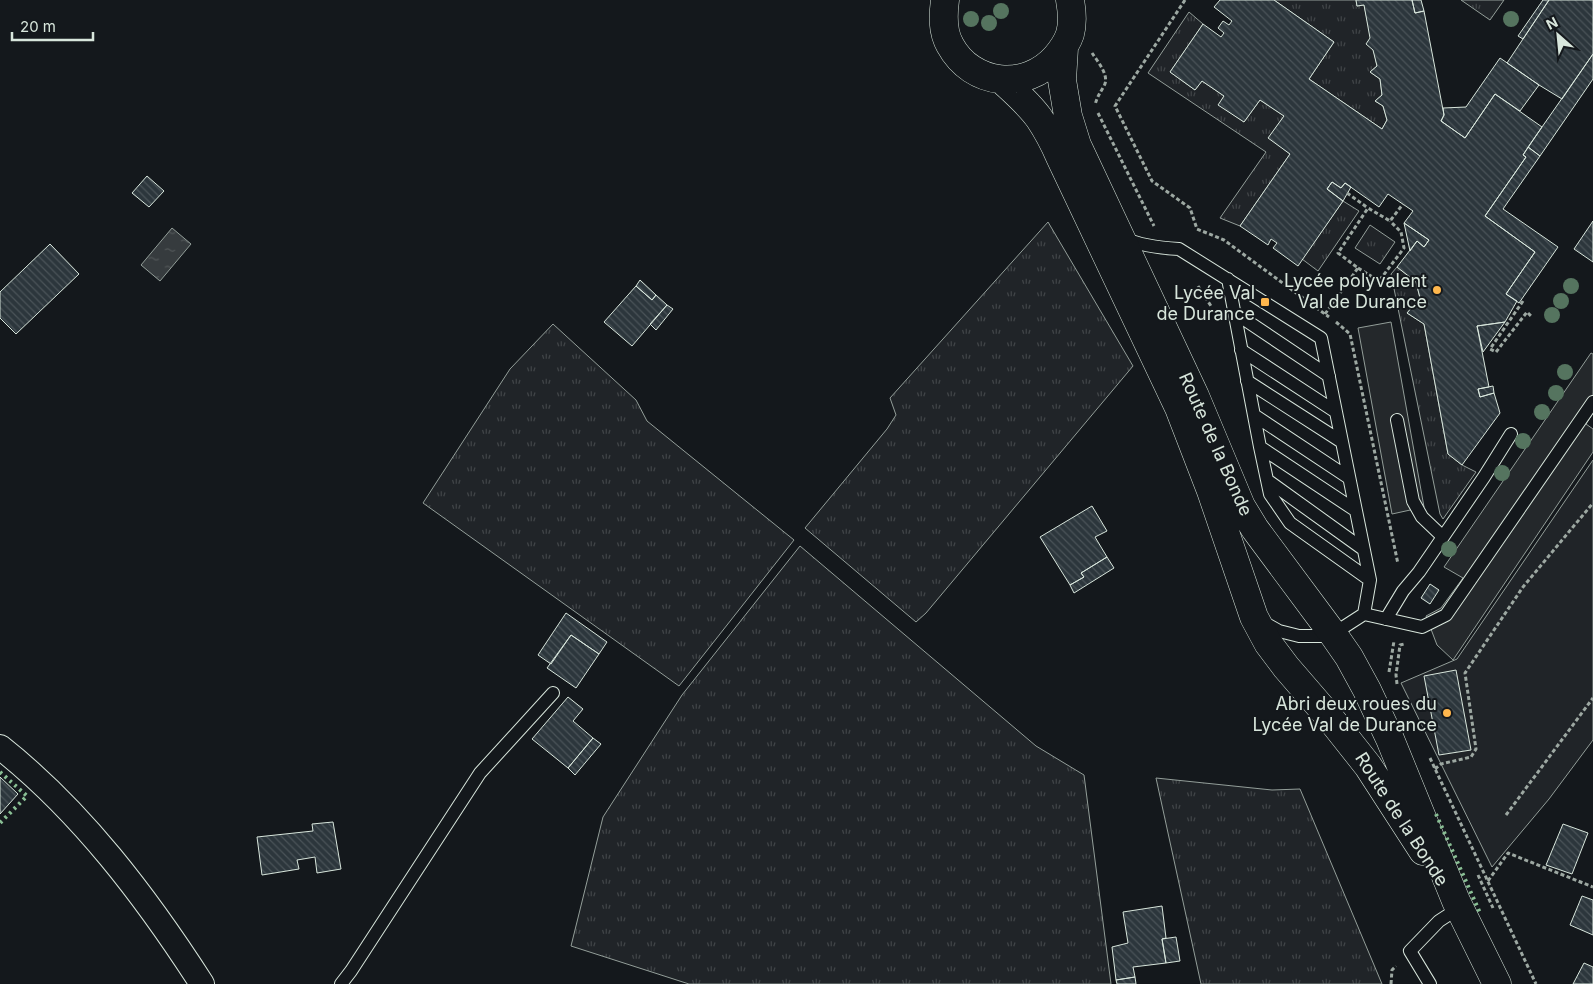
<svg xmlns="http://www.w3.org/2000/svg" width="1593" height="984" font-family="Inter,sans-serif">
<style>
.grass{fill:url(#grass-tufts);stroke:#939e99}
.garden{fill:#202428;stroke:#939e99}
.parking{fill:#24282b;stroke:#939e99}
.water{fill:url(#water-ripples);stroke:#939e99}
.building{fill:url(#building-back-hatch);stroke:#d8e6dc}
.lines{fill:none;stroke-linecap:round;stroke-linejoin:round}
.lane-casing{stroke:#d8e6dc;stroke-width:14}
.street-casing{stroke:#d8e6dc;stroke-width:26}
.secondary-casing{stroke:#d8e6dc;stroke-width:29}
.path{stroke:#9da8a2;stroke-width:3;stroke-dasharray:4 2.5;stroke-linecap:butt}
.lane{stroke:#14181c;stroke-width:12}
.street{stroke:#14181c;stroke-width:24}
.secondary{stroke:#14181c;stroke-width:28}
.hedge{stroke:#8ac095;stroke-width:4;stroke-dasharray:2.5 4;stroke-linecap:butt}
.tree{fill:#55745f}
.poi-dot{fill:#ffb74d;stroke:#14181c;stroke-width:2}
.labels{text-anchor:middle;dominant-baseline:central;stroke-width:4;stroke-linejoin:round;paint-order:stroke}
.poi-label{font-size:18px;fill:#d8e6dc;stroke:#14181c;text-anchor:end}
.street-label{font-size:18px;fill:#d8e6dc;stroke:#14181c}
</style>
<defs>
<pattern id="grass-tufts" width="24" height="20" patternUnits="userSpaceOnUse" patternTransform="scale(1.25)"><rect width="24" height="20" fill="#202428"/><path d="M3 7l-1-3M5 7V3M7 7l1-3M15 17l-1-3M17 17v-4M19 17l1-3" fill="none" stroke="#404447"/></pattern>
<pattern id="water-ripples" width="26" height="14" patternUnits="userSpaceOnUse" patternTransform="scale(1.25)"><rect width="26" height="14" fill="#363b3e"/><path d="M2 4q2-2 4 0t4 0M15 11q2-2 4 0t4 0" fill="none" stroke="#525759"/></pattern>
<pattern id="building-back-hatch" width="6" height="6" patternUnits="userSpaceOnUse" patternTransform="scale(1.25)"><rect width="6" height="6" fill="#2c363c"/><path d="M-1 5l2 2M0 0l6 6M5-1l2 2" fill="none" stroke="#4a5358"/></pattern>
</defs>
<rect width="100%" height="100%" fill="#14181c"/>
<path class="grass" d="M1274,0H1356L1357,6L1364,5L1377,66L1370,72L1380,79L1382,95L1375,101L1383,106L1387,120L1382,129L1309,79L1334,42Z
M1461,0H1504L1490,20Z
M1189,12L1203,24L1170,72L1195,90L1202,81L1224,96L1219,105L1244,122L1260,100L1284,116L1269,138L1290,154L1240,226L1220,218L1266,152L1148,73Z
M1343,201L1359,211L1318,271L1302,259Z
M1048,222L1133,366L926,613L916,622L805,528L887,429L896,415L890,398Z
M1370,225L1395,242L1380,264L1355,248Z
M1397,267L1416,282L1420,298L1407,313L1424,324L1448,454L1462,465L1476,472L1443,519L1440,514L1391,274Z
M553,324L636,400L647,421L794,540L679,686L423,503L510,369Z
M800,546L1036,746L1084,775L1111,984H689L571,946L603,817L682,695Z
M1156,778L1272,790L1300,789L1382,984H1201Z"/>
<path class="garden" d="M1593,460V740L1549,799L1492,867L1401,683L1457,659Z"/>
<path class="parking" d="M1391,322L1424,507L1392,514L1358,328Z
M1591,353L1593,354V413L1586,424L1593,429V452L1453,660L1437,645L1426,616L1441,608L1463,578L1444,567Z"/>
<path class="water" d="M172,228L191,244L160,281L141,265Z"/>
<path class="building" d="M1220,0H1274L1334,42L1309,79L1382,129L1387,120L1383,106L1375,101L1382,95L1380,79L1370,72L1377,66L1373,50L1366,44L1370,38L1364,5L1357,6L1356,0H1412L1415,13L1424,11L1444,115L1441,121L1465,138L1495,94L1542,127L1523,155L1526,157L1485,216L1535,252L1506,294L1517,301L1505,322L1477,326L1489,387L1478,389L1480,397L1494,393L1500,413L1462,465L1448,454L1424,324L1407,313L1420,298L1416,282L1397,267L1417,241L1424,247L1429,240L1404,223L1413,211L1388,194L1379,207L1345,183L1341,188L1332,182L1327,189L1343,201L1298,266L1273,248L1277,243L1271,239L1268,245L1240,226L1290,154L1268,138L1284,116L1260,100L1244,122L1218,105L1224,96L1202,81L1195,90L1170,72L1203,24L1221,37L1224,33L1218,28L1223,21L1229,25L1232,21L1214,7Z
M1412,0H1421L1424,11L1415,13Z
M1543,0H1549L1523,39L1518,36Z
M1549,0H1593V54L1562,99L1539,85L1507,63Z
M1593,54V79L1540,156L1528,147Z
M1500,58L1539,85L1520,111L1495,94L1465,138L1441,121L1444,115L1443,108L1466,107Z
M1528,147L1540,156L1503,209L1558,247L1519,303L1506,294L1535,252L1485,216L1526,157L1523,155Z
M147,176L164,191L149,207L132,193Z
M1332,182L1341,188L1345,183L1351,187L1343,201L1327,189Z
M1593,221V262L1574,249Z
M1404,223L1429,240L1424,247L1417,241L1410,251Z
M50,244L79,274L16,334L0,318V292Z
M640,280L656,295L652,300L636,286Z
M636,286L652,300L656,295L667,305L632,346L604,322Z
M667,305L673,309L656,330L650,324Z
M1505,322L1483,352L1477,326Z
M1493,386L1494,393L1480,397L1478,389Z
M1092,506L1107,531L1095,537L1107,557L1081,573L1084,577L1070,585L1040,537Z
M1107,557L1114,568L1074,593L1070,585L1084,577L1081,573Z
M1430,584L1439,590L1430,604L1421,598Z
M566,613L607,642L599,654L571,635L551,664L538,655Z
M571,635L599,654L576,688L547,668Z
M1456,670L1471,750L1439,755L1424,676Z
M568,697L583,709L573,721L593,738L568,768L532,739Z
M593,738L601,744L575,775L568,768Z
M0,777L18,794L0,814Z
M333,822L341,869L317,873L315,857L297,860L299,869L262,875L257,837L313,831L312,824Z
M1563,824L1588,833L1572,874L1546,865Z
M1582,896L1593,900V935L1570,925Z
M1162,906L1166,938L1162,939L1166,963L1133,967L1135,977L1116,980L1112,947L1128,943L1123,912Z
M1176,937L1180,961L1166,963L1162,939Z
M1584,963L1593,967V984H1573Z
M1135,977L1136,984H1117L1116,980Z"/>
<g class="lines">
<defs>
<path id="lane" d="M1124,238C1141,246 1161,248 1179,249L1321,338L1370,580L1364,614
M1228,279L1260,447L1270,494L1290,523L1370,580
M1235,313L1329,376
M1241,350L1336,412
M1247,381L1342,442
M1254,415L1349,478
M1397,420L1413,501L1422,517L1443,537
M1260,447L1355,510
M1267,480L1363,549
M1386,619L1403,591L1419,572L1484,477L1511,434
M1263,622L1279,631L1299,636H1325L1333,634L1364,614L1422,627L1446,615L1593,402
M341,984L351,971L480,773L553,693
M1430,984L1410,951L1439,921L1459,908"/>
<path id="street" d="M0,747C81,811 146,897 202,984"/>
<path id="secondary" d="M945,0C943,15 942,31 950,45C972,86 1026,91 1056,57C1062,50 1067,43 1070,34C1073,23 1072,11 1070,0
M1064,48L1062,80L1068,116L1077,145L1195,396L1241,506L1255,529L1333,634L1349,657L1367,690L1390,739L1456,901L1497,984
M1002,80C1015,92 1029,104 1039,118C1047,130 1054,143 1060,157L1179,408L1211,491L1254,617L1268,643L1286,667L1330,718L1368,766L1423,851"/>
</defs>
<use href="#lane" class="lane-casing"/>
<use href="#street" class="street-casing"/>
<use href="#secondary" class="secondary-casing"/>
<path class="path" d="M1185,0L1115,106L1152,181L1190,208L1197,229L1224,240L1329,317
M1092,53C1098,62 1110,76 1104,86C1100,93 1097,97 1095,105
M1098,113L1154,226
M1347,193L1368,208
M1358,268L1379,281L1404,248L1401,232L1390,221
M1198,286L1211,306
M1523,301L1490,349L1496,352L1527,312L1532,317
M1325,314L1358,268L1338,253L1368,208L1390,221L1403,204
M1336,322L1350,334L1398,564
M1389,672L1394,641
M1397,684L1396,675L1400,645L1404,644
M1430,758L1536,984
M1435,769L1441,764L1471,757L1476,749L1465,673L1523,587L1593,503
M1506,815L1593,698
M1478,875L1493,908
M1488,881L1508,853L1593,887
M1391,984L1392,970L1396,966"/>
<use href="#lane" class="lane"/>
<use href="#street" class="street"/>
<use href="#secondary" class="secondary"/>
<path class="hedge" d="M0,772L27,796L0,823
M1436,814L1480,913"/>
</g>
<g class="tree">
<circle cx="1001" cy="11" r="8"/>
<circle cx="971" cy="19" r="8"/>
<circle cx="1511" cy="19" r="8"/>
<circle cx="989" cy="23" r="8"/>
<circle cx="1571" cy="286" r="8"/>
<circle cx="1561" cy="301" r="8"/>
<circle cx="1552" cy="315" r="8"/>
<circle cx="1565" cy="372" r="8"/>
<circle cx="1556" cy="393" r="8"/>
<circle cx="1542" cy="412" r="8"/>
<circle cx="1523" cy="441" r="8"/>
<circle cx="1502" cy="473" r="8"/>
<circle cx="1449" cy="549" r="8"/>
</g>
<g class="poi-dot">
<circle cx="1437" cy="290" r="5"/>
<rect x="1260" y="297" width="10" height="10" rx="2.5"/>
<circle cx="1447" cy="713" r="5"/>
</g>
<g class="labels">
<g class="poi-label">
<text x="1427" y="280">Lycée polyvalent<tspan x="1427" dy="21">Val de Durance</tspan></text>
<text x="1255" y="292">Lycée Val<tspan x="1255" dy="21">de Durance</tspan></text>
<text x="1437" y="703">Abri deux roues du<tspan x="1437" dy="21">Lycée Val de Durance</tspan></text>
</g>
<g class="street-label">
<text transform="translate(1216 444) rotate(66)">Route de la Bonde</text>
<text transform="translate(1402 819) rotate(57)">Route de la Bonde</text>
</g>
</g>
<g transform="translate(1558 35) rotate(333)" stroke="#14181c" stroke-width="4" paint-order="stroke">
<path d="M0-4L9 19L0 12L-9 19Z" fill="#d8e6dc"/>
<text y="-8" font-size="14" font-weight="bold" text-anchor="middle" fill="#d8e6dc">N</text>
</g>
<path d="M12 32v8h81v-8" fill="none" stroke="#d8e6dc" stroke-width="2.5"/>
<text x="20" y="32" font-size="15" fill="#d8e6dc" stroke="#14181c" stroke-width="4" paint-order="stroke">20 m</text>
</svg>
